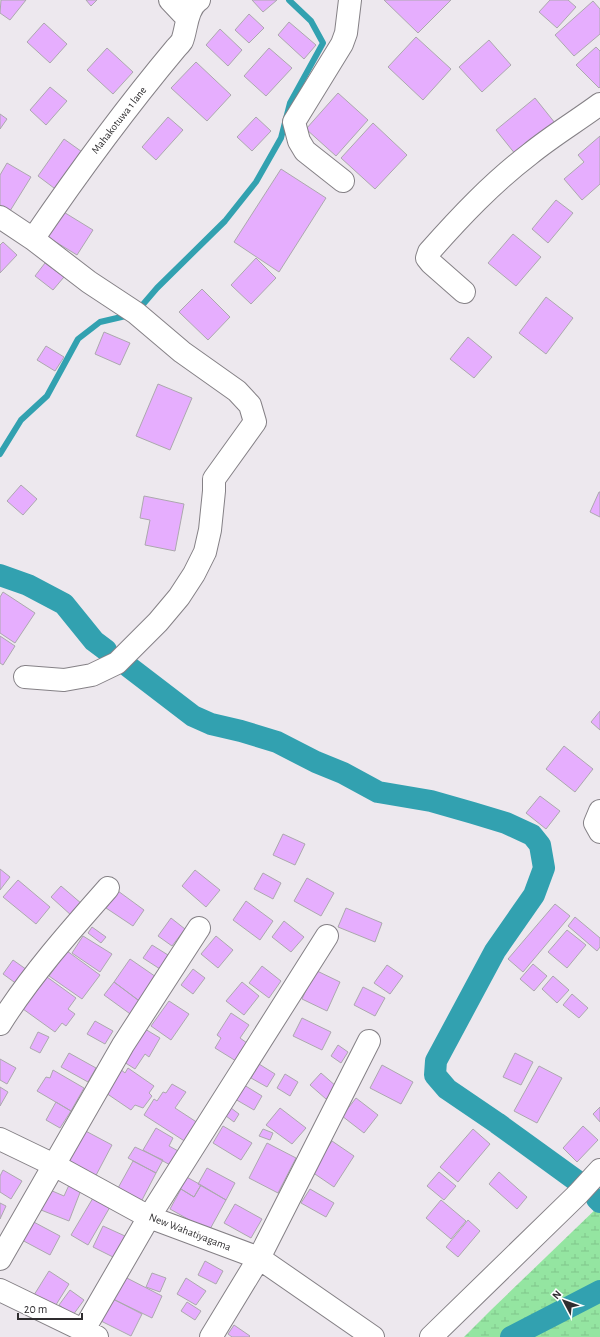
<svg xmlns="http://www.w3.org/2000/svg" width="600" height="1337" font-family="'Alegreya Sans',sans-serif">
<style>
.wetland{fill:url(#wetland-marsh)}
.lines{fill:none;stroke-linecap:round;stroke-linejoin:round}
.stream{stroke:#32a1b0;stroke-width:6}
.canal{stroke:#32a1b0;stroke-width:22}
.building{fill:#e6aefe;stroke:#aca8ae}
.minor-casing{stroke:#858186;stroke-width:24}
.minor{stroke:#fff;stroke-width:22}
.labels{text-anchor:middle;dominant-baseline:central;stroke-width:3;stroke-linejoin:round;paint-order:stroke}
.street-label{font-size:11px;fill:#2f2d2f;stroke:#fff}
</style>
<defs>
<pattern id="wetland-marsh" width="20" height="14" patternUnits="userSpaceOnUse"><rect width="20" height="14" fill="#94e5a1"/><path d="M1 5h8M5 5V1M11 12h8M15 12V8" fill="none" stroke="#80c58b"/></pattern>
</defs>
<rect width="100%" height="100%" fill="#ede8ee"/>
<path class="wetland" d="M600,1205V1337H464L491,1310Z"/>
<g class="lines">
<path class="stream" d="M139,309L157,288L225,221L256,182L281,138L290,103L323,43L311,21L289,0
M0,454L21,420L47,396L78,339L100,322L130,315"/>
<path class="canal" d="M0,575L28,585L64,604L94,641L106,650
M129,667L193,716L211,724L241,731L277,742L316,762L343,773L378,792L431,801L473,813L506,823L532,835L540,845L544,868L534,895L495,951L436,1061L435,1075L447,1089L497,1123L577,1181
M597,1199L600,1202
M511,1337L600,1291"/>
</g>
<path class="building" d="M1,0H26L10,20L0,13Z
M86,0H97L91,6Z
M252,0H277L263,12Z
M384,0H451L418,33Z
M550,0H568L576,7L557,28L539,12Z
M593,1L600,9V34L574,56L555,35Z
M249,14L264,28L249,43L235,30Z
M289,22L316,45L304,59L278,35Z
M44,23L67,44L50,63L27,42Z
M220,29L242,50L228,66L206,45Z
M416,37L451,69L423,100L388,67Z
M489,40L511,65L482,92L459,67Z
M596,47L600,51V87L599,88L576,65Z
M107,48L133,72L113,94L87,70Z
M269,48L292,68L266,96L244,76Z
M196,62L231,95L207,121L171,88Z
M50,87L67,101L46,125L30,110Z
M338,93L368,120L336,156L306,129Z
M535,98L555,123L516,155L496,130Z
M0,114L7,119L0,129Z
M168,117L183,130L156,160L142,147Z
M256,117L271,131L252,151L237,137Z
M373,123L407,155L375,189L341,158Z
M600,136V184L582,200L564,179L584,162L578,155Z
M64,139L85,154L58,191L38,176Z
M7,163L31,177L10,211L0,205V175Z
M281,169L326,198L279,272L234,242Z
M556,200L573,213L548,243L532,229Z
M62,211L93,230L77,255L46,236Z
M513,234L541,257L516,286L488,263Z
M3,242L17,255L0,273V245Z
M256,258L276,278L251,304L231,285Z
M45,263L64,277L53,290L35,276Z
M202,289L230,317L208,340L179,312Z
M546,297L573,318L546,354L519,333Z
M104,332L130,343L120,365L95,354Z
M468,337L492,357L474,378L450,359Z
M46,346L64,357L55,371L37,360Z
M158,384L192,398L170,450L136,436Z
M21,485L37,499L23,515L7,501Z
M599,492H600V517L590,512Z
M144,496L184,504L175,551L145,545L150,520L140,518Z
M3,592L35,613L15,643L0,633V597Z
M0,636L15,646L3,665L0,663Z
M600,711V730L591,722Z
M564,746L593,769L575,792L546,769Z
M540,796L560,811L546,829L526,813Z
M283,834L305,844L295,865L273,855Z
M0,869L10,877L0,890Z
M195,870L220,890L206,907L182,886Z
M263,873L281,883L273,899L254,889Z
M307,878L334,893L321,916L294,901Z
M18,880L50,907L36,924L3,897Z
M61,886L82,904L72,916L51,897Z
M118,891L144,910L133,926L106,908Z
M246,901L273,921L260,940L233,920Z
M555,904L570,916L523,972L508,959Z
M346,908L382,923L375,942L338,927Z
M575,917L600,938V947L597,951L568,926Z
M171,918L185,929L172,946L158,936Z
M284,921L304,937L291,952L272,937Z
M92,927L106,937L101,943L88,933Z
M567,930L586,945L567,968L548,952Z
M83,936L112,954L100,972L72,953Z
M216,936L233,950L218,968L201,954Z
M152,945L168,955L160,969L143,958Z
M67,951L100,975L82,999L49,976Z
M130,959L159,979L142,1003L114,982Z
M13,960L30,972L21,987L3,974Z
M533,964L547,976L534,991L520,979Z
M387,965L403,976L390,994L374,983Z
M262,966L281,981L269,998L249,983Z
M193,969L205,978L193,994L181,985Z
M315,970L340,982L327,1011L302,999Z
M553,976L569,990L557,1003L542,989Z
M47,977L76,998L68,1009L75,1014L66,1026L62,1023L55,1032L23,1009Z
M114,982L142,1003L133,1016L104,995Z
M242,982L259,996L244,1015L226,1001Z
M363,987L385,998L375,1016L354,1005Z
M572,994L588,1008L579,1018L563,1005Z
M169,1001L189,1014L171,1040L151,1026Z
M231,1013L249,1025L240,1038L247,1043L236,1061L215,1048L221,1038L217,1035Z
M302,1018L331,1032L322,1050L293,1036Z
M95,1021L113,1031L105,1044L87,1034Z
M145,1029L160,1038L149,1057L145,1054L135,1069L124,1062Z
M38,1032L49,1037L40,1053L30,1048Z
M338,1045L348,1052L341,1063L331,1056Z
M69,1053L96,1068L88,1082L61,1067Z
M515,1053L533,1062L521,1085L503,1077Z
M0,1059L16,1068L7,1084L0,1080Z
M259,1064L275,1074L267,1087L251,1078Z
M382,1065L413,1082L401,1104L370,1088Z
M539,1066L562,1078L537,1123L514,1111Z
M128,1068L154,1086L149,1093L152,1096L143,1108L135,1105L131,1110L103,1091L120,1069L125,1073Z
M53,1070L84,1088L71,1111L37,1091L46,1077L50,1078Z
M321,1073L337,1087L326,1099L310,1085Z
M285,1074L298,1082L290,1096L277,1088Z
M172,1084L186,1092L175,1108L198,1123L186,1142L144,1115L154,1099L157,1101L163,1092L166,1093Z
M244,1085L262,1096L254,1110L235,1099Z
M0,1087L8,1092L0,1106Z
M356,1098L378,1115L364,1133L342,1116Z
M56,1102L71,1111L60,1128L46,1120Z
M600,1107V1122L593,1114Z
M231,1108L239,1114L234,1122L226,1116Z
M280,1108L306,1128L292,1144L266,1125Z
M223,1126L252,1143L241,1160L213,1143Z
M583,1126L598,1140L577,1162L563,1148Z
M80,1128L112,1145L93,1181L63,1160Z
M156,1128L173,1138L169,1146L180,1152L172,1166L143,1150Z
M263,1129L273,1133L270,1140L259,1136Z
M473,1129L490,1144L458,1182L440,1167Z
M332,1141L354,1156L334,1187L312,1172Z
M267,1143L296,1158L278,1193L249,1178Z
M135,1147L163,1160L156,1173L128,1158Z
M133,1161L156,1173L141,1202L118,1188Z
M207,1168L235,1183L226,1200L198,1184Z
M3,1170L22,1181L11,1199L0,1192V1176Z
M439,1172L456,1186L444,1200L427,1186Z
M499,1172L527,1197L517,1209L489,1184Z
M183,1175L201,1185L194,1197L176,1186Z
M69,1185L81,1190L69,1221L41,1210L50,1190L64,1196Z
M201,1185L226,1200L209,1231L170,1209L181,1189L194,1197Z
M310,1189L334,1203L326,1217L301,1203Z
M93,1198L110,1207L88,1245L71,1235Z
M441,1200L466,1221L451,1239L426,1218Z
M0,1203L6,1206L0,1219Z
M235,1204L262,1219L251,1238L224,1223Z
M30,1220L60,1236L50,1255L20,1239Z
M468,1220L480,1231L458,1257L446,1247Z
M103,1226L125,1236L115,1258L93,1247Z
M205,1261L223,1271L216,1284L198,1275Z
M49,1271L69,1284L54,1308L34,1295Z
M152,1273L166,1278L160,1292L146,1287Z
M121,1275L162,1296L152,1318L109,1297Z
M186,1278L206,1291L196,1305L177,1294Z
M70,1290L84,1300L73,1315L59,1305Z
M109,1297L142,1314L131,1336L97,1319Z
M187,1302L201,1311L195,1320L181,1311Z
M234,1325L250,1336L249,1337H232L228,1334Z"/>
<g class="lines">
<defs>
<path id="minor" d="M170,0L187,18
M343,181L305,151L299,141L294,122L342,44L346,33L350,0
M0,217L33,239L89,282L136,313L182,352L237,391L250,405L255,422L214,479V491L210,530L205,552L194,574L179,597L158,622L117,663L92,675L64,680L25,677
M33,239C78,173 125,109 176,48C178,46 180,44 182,41C187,29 186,8 199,0
M464,292L431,263L427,258L429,252C460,217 492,183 530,154C552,136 577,121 600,104
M600,811L595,823L600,832
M0,1024C31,975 70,931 108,888
M0,1139L54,1165L149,1217L259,1258L373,1337
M0,1259L123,1045L199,928
M0,1290L97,1337
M83,1331L149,1217L327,936
M211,1337L259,1258L369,1041
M431,1337L578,1194L600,1170"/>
</defs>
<use href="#minor" class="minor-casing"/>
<use href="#minor" class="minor"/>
</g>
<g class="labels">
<g class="street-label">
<text transform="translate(119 120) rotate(-52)">Mahakotuwa 1 lane</text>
<text transform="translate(190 1232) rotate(21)">New Wahatiyagama</text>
</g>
</g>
<g transform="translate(564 1301) rotate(311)" stroke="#ffffff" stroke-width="3" paint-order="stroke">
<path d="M0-3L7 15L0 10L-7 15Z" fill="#2f2d2f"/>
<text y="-6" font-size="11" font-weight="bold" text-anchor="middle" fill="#2f2d2f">N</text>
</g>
<path d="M18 1313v6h64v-6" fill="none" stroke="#2f2d2f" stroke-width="2"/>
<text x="24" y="1313" font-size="12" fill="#2f2d2f" stroke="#ffffff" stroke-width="3" paint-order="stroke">20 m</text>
</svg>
